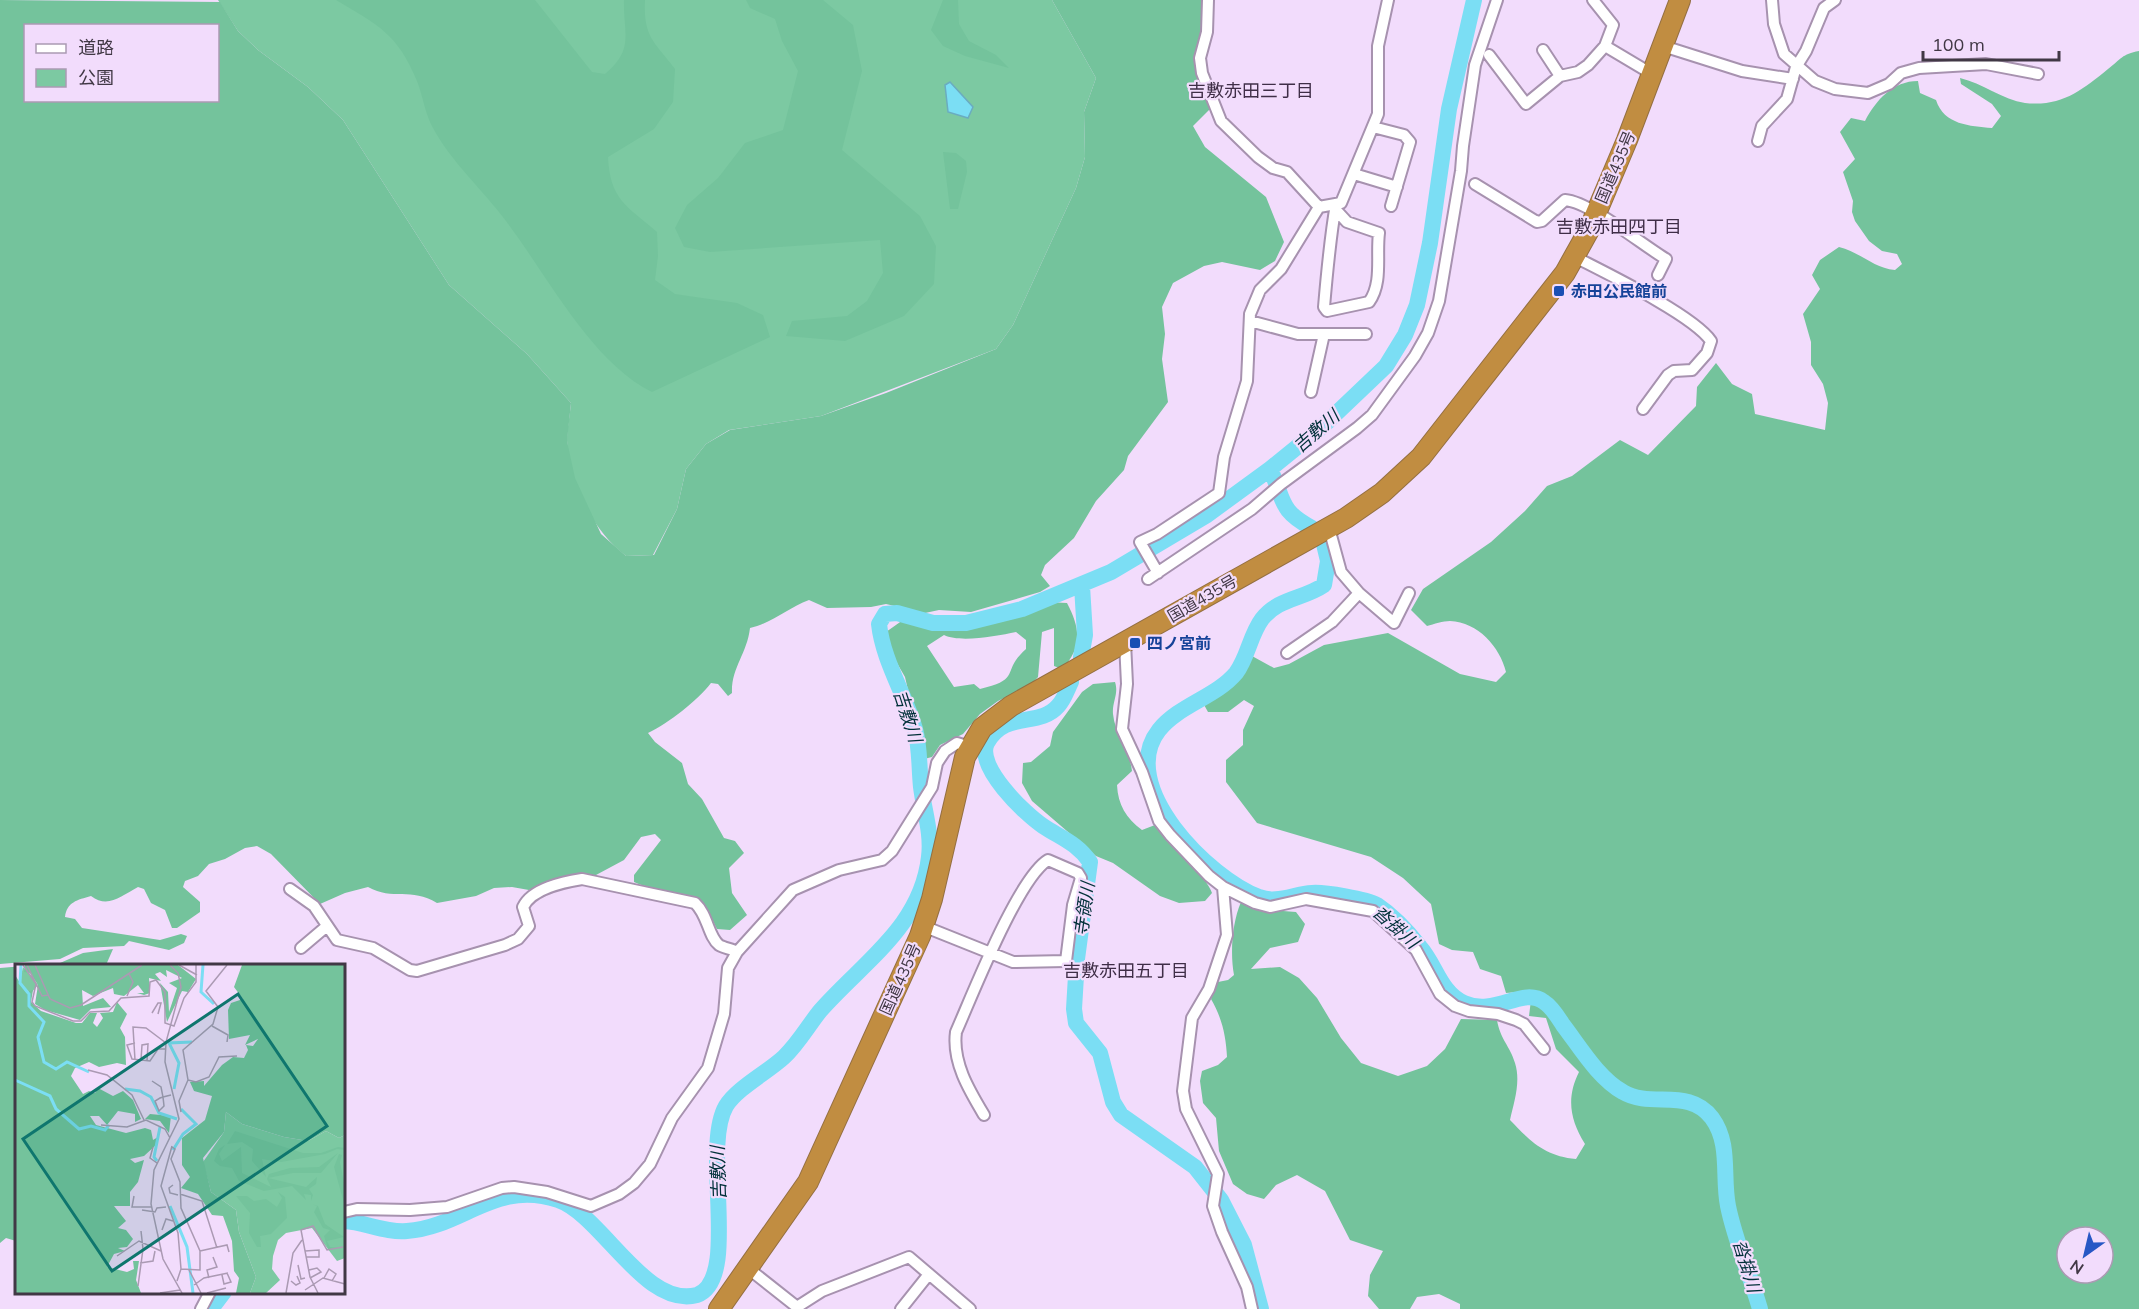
<svg xmlns="http://www.w3.org/2000/svg" width="2139" height="1309" font-family="Mulish,'Noto Sans JP',sans-serif">
<style>
.green{fill:#7cc9a2}
.forest{fill:#74c39c;fill-rule:evenodd}
.water{fill:#7bdef4;stroke:#6aacc0;stroke-width:1.5}
.lines{fill:none;stroke-linecap:round;stroke-linejoin:round}
.river{stroke:#7bdef4;stroke-width:16}
.street-casing{stroke:#a792af;stroke-width:14}
.highway-casing{stroke:#946f42;stroke-width:22}
.street{stroke:#fff;stroke-width:10}
.highway{stroke:#c18d41;stroke-width:20}
.transit-dot{fill:#1a4fb4;stroke:#f2dcfc;stroke-width:2}
.labels{text-anchor:middle;dominant-baseline:central;stroke-width:4.5;stroke-linejoin:round;paint-order:stroke}
.street-label{font-size:16px;fill:#413845;stroke:#f2dcfc}
.transit-label{font-size:16px;font-weight:bold;fill:#164399;stroke:#f2dcfc;text-anchor:start}
.neighbourhood-label{font-size:18px;fill:#3f2e47;stroke:#f2dcfc}
.water-label{font-size:18px;font-style:italic;fill:#003039;stroke:#f2dcfc}
.inset-river{fill:none;stroke:#7bdef4;stroke-width:3}
.inset-road{fill:none;stroke:#ab9ab3;stroke-width:1.5}
.view{fill:#0f766e;fill-opacity:0.15;stroke:#0f766e;stroke-width:3}
.inset-edge{fill:none;stroke:#413845;stroke-width:3}
</style>
<rect width="100%" height="100%" fill="#f2dcfc"/>
<path class="green" d="M218,0H1052L1096,78L1084,112L1085,157L1076,188L1013,325L996,349L821,416L729,430L706,444L686,469L677,509L653,555L626,556C593,531 569,483 567,441C567,429 570,415 571,403L527,354L449,285L343,120L308,87L258,50L238,31Z"/>
<path class="forest" d="M0,0L220,2L238,31L258,50L308,87L343,120L449,285L527,354L571,403L567,441L575,478L601,534L626,556L654,555L677,509L686,469L706,444L730,430L821,416L886,393L996,349L1013,325L1076,188L1085,157L1084,112L1096,78L1052,0H1205L1204,30L1197,57L1211,108L1193,126L1205,147L1266,197L1284,242L1275,261L1260,270L1222,262L1204,266L1173,283L1162,307L1165,334L1162,359L1168,402L1128,456L1124,470L1096,501L1074,538L1045,565L1041,575L1050,586L1040,592L971,612L939,610L925,613L886,604L871,607L827,608L809,600C788,608 772,623 750,628C747,654 731,668 732,693L728,696L718,684L711,683C697,701 669,723 648,733L655,742L682,763L688,784L702,799L724,838L735,841L744,853L729,868L732,893L747,915L730,930L717,929C698,884 672,898 634,882V875L661,840L655,834L641,837L624,860L596,875L573,876L529,890L512,887L494,888L476,896L437,903C411,887 393,901 368,887L345,893L320,904L271,854L257,846L245,848L225,859L209,864L198,876L185,881L183,887L200,902V912L177,928H172L165,910L151,903L144,889L138,887C121,896 108,909 91,896C77,900 67,902 65,917L75,919L82,928L160,940L181,934L187,936L184,943L169,950L129,941L124,946L83,948L60,959L0,964ZM26,26H218V100H26Z
M336,0H535L592,72L605,74C635,49 623,33 624,0H645C643,38 655,42 675,69L673,102L654,129L608,157C610,200 627,206 657,232L658,256L655,280L675,294L737,303L763,315L770,337L652,392C591,362 547,275 506,221C483,190 452,163 433,128C425,114 423,96 417,81C397,33 378,25 336,0Z
M746,0H823L853,25L862,71L842,150L920,216L936,246L934,284L904,316L845,341L786,336L792,321L847,316L867,301L883,273L880,240L710,252L684,247L675,228L687,205L718,178L745,143L783,130L798,71L782,41L775,19L750,8Z
M943,0H958L959,24L969,41L996,55L1009,68L965,56L943,46L931,30Z
M2139,51V1309H1460V1304L1439,1294L1417,1297L1410,1309H1379L1368,1296L1370,1275L1383,1251L1350,1240L1325,1191L1297,1175L1276,1185L1264,1199L1247,1194L1233,1184L1219,1151L1216,1118L1203,1103L1200,1081L1202,1071L1218,1065L1227,1057C1226,1036 1222,1018 1211,999L1218,982L1228,980L1234,975C1230,953 1232,923 1241,902L1258,909L1296,912L1305,924L1298,942L1270,948L1251,969L1280,967L1299,978L1317,998L1341,1038L1361,1063L1398,1076L1427,1066L1445,1049L1461,1019L1497,1020C1500,1039 1510,1046 1515,1063C1521,1082 1514,1102 1510,1120C1531,1142 1545,1156 1576,1159L1585,1144C1570,1120 1566,1098 1579,1072L1556,1049L1546,1018L1529,1016L1531,1000L1528,991L1506,993L1501,976L1480,969L1473,952L1452,950L1439,944L1431,904L1403,878L1371,857L1257,823L1226,782V760L1243,745V730L1254,706L1244,700L1228,712H1208L1203,703L1241,677L1252,656L1274,668L1289,664L1324,645L1388,633L1460,674L1496,682L1506,672C1500,647 1478,622 1450,621C1443,621 1434,624 1427,626L1411,610L1423,589L1491,542L1525,511L1547,486L1572,476L1620,440L1648,455L1696,406L1697,387L1716,363L1732,384L1752,394L1755,414L1825,430L1828,403L1823,384L1811,365V342L1803,314L1820,289L1812,275L1820,260L1839,247C1862,253 1873,268 1895,270L1902,264L1897,254L1882,251L1869,241L1855,221L1852,212L1853,201L1843,172L1855,159L1840,132L1851,118L1865,121C1876,100 1893,81 1918,81L1920,93L1936,100C1944,125 1970,126 1992,128L2001,116L1992,104L1961,84L1960,78C1982,83 2003,100 2025,103C2061,107 2081,91 2108,69C2121,59 2122,54 2139,51ZM2067,1237H2103V1273H2067Z
M943,152L956,153L966,161L967,172L958,209H950Z
M1047,602L1067,603C1080,628 1083,647 1062,669L1054,666V628L1042,632L1038,677L1031,685L998,701L980,714L963,734L940,745L932,757L924,759L905,677L890,651L886,632L903,620C952,638 1001,622 1047,602ZM1016,632L1026,640V649C1000,672 1023,679 980,689L974,684L954,687L927,646L944,635C960,643 997,636 1016,632Z
M1115,682C1119,694 1112,702 1113,714C1115,735 1130,751 1132,771L1117,785C1118,805 1126,818 1142,830L1155,825C1168,841 1208,878 1212,893L1205,901L1179,903L1160,896L1113,863L1096,856L1032,801L1022,783L1023,763L1031,762L1050,746L1053,732L1082,692L1093,684Z
M113,949L106,965L16,966V1241L6,1238L0,1243V968L60,963L83,953Z"/>
<path class="water" d="M950,82L973,107L968,118L948,112L945,85Z"/>
<g class="lines">
<path class="river" d="M1270,469C1285,500 1278,510 1312,528
M1323,540L1328,561L1324,585C1304,599 1278,598 1262,619C1250,635 1248,657 1236,673C1216,697 1179,705 1159,730C1115,786 1210,879 1259,897C1276,904 1294,894 1312,893C1325,892 1366,899 1377,905C1392,915 1409,933 1420,947C1436,965 1440,992 1464,1003C1495,1017 1523,986 1544,1002C1552,1007 1558,1017 1563,1025C1580,1047 1598,1078 1623,1092C1651,1109 1689,1087 1712,1118C1731,1144 1722,1176 1728,1206C1735,1241 1750,1274 1760,1309
M1081,657L1085,635L1082,586
M1071,682C1067,690 1064,700 1058,706C1039,728 1005,710 987,743C975,766 1025,814 1043,826C1061,838 1077,843 1090,862L1077,959L1074,1009L1076,1023L1100,1053L1113,1102L1121,1115L1195,1167L1221,1200L1244,1245L1261,1309
M344,1221C364,1222 386,1233 407,1231C463,1227 496,1179 558,1200C602,1215 645,1309 697,1295C741,1279 701,1149 726,1106C737,1088 768,1072 784,1057C798,1044 808,1026 820,1011C863,962 921,927 929,857C932,833 924,811 921,787C919,768 920,747 915,729C905,694 883,661 879,624L885,614L897,613L933,623H966L1022,609L1111,572L1207,515L1270,469L1323,426L1386,366L1405,335L1417,305L1430,243L1449,109L1474,0
M211,1309L224,1292"/>
<defs>
<path id="street" d="M1208,0L1207,32L1200,58L1202,73L1221,121L1258,157L1273,168L1287,172L1319,207
M1593,0L1613,25L1605,46L1652,74
M1772,0L1774,24L1784,54L1815,81L1835,89L1868,93L1889,84L1901,73L1919,68L1986,64L2038,74
M1663,46L1742,71L1793,79
M1543,50L1560,76
M1489,55L1526,104L1560,76L1578,72L1588,65L1605,46
M1373,127L1404,135L1410,142L1391,206
M1758,141L1762,126L1787,99L1796,67L1806,51L1824,8L1835,0
M1354,174L1397,187
M1475,184L1537,222L1542,221L1565,200C1590,202 1641,244 1666,259L1658,275
M1335,209L1347,222L1379,233C1376,255 1383,283 1369,302L1327,311L1324,307C1327,272 1330,238 1336,204
M1575,257C1606,273 1693,315 1711,341L1707,353L1692,370L1674,371L1668,375L1643,409
M1250,321L1298,334H1366
M1311,392L1324,334
M1158,573L1140,542L1157,534L1219,493L1224,457L1247,381L1250,314L1260,290L1281,269L1319,207L1341,203L1378,114V46L1388,0
M1148,579L1252,509L1281,484L1357,428L1372,415L1415,356L1428,333L1439,301L1461,171L1463,146L1475,65L1497,0
M1359,593L1394,623L1409,593
M1125,642L1127,684L1122,729L1142,772L1159,821L1170,835L1209,876L1223,887L1255,903L1270,907L1306,899L1373,911L1416,950L1440,994L1455,1006L1469,1011L1498,1014L1516,1020L1524,1024L1544,1049
M1287,653L1332,622L1359,593L1341,572L1329,528
M1223,887L1227,935L1209,989L1192,1018L1183,1091L1186,1109L1218,1174L1213,1206L1222,1232L1247,1287L1252,1309
M290,889L314,906L337,940L373,948L410,970L417,971L505,945L518,939L529,926L523,907C532,888 564,882 582,879L695,903C708,915 708,936 719,945C724,948 732,949 737,952
M923,926L1013,962L1066,961L1073,905L1081,878L1078,873L1048,860C1018,878 972,996 956,1032C952,1062 969,1090 984,1115
M301,948L327,926
M344,1212L357,1209L410,1210L447,1207L502,1188L514,1187L547,1192L591,1206L619,1194L634,1183L650,1164L672,1118L708,1068L724,1014L728,968L737,952L793,890L839,870L882,860L892,851L932,787L937,763L945,751L957,743L970,747
M749,1269L797,1307L822,1291L909,1257L970,1309
M201,1309L210,1292
M901,1309L929,1274"/>
<path id="highway" d="M719,1309L808,1182L920,936L932,899L965,757L982,728L1011,706L1346,518L1382,493L1421,457L1565,273L1589,230L1627,140L1680,0"/>
</defs>
<use href="#street" class="street-casing"/>
<use href="#highway" class="highway-casing"/>
<use href="#street" class="street"/>
<use href="#highway" class="highway"/>
</g>
<g class="transit-dot">
<rect x="1553" y="285" width="12" height="12" rx="3"/>
<rect x="1129" y="637" width="12" height="12" rx="3"/>
</g>
<g class="labels">
<g class="street-label">
<text transform="translate(1615 167) rotate(-67)">国道435号</text>
<text transform="translate(1202 598) rotate(-30)">国道435号</text>
<text transform="translate(900 979) rotate(-66)">国道435号</text>
</g>
<g class="transit-label">
<text x="1571" y="291">赤田公民館前</text>
<text x="1147" y="643">四ノ宮前</text>
</g>
<g class="neighbourhood-label">
<text x="1251" y="90">吉敷赤田三丁目</text>
<text x="1619" y="226">吉敷赤田四丁目</text>
<text x="1126" y="970">吉敷赤田五丁目</text>
</g>
<g class="water-label">
<text transform="translate(1316 431) rotate(-41)">吉敷川</text>
<text transform="translate(908 716) rotate(72)">吉敷川</text>
<text transform="translate(1084 909) rotate(-82)">寺領川</text>
<text transform="translate(1396 927) rotate(42)">沓掛川</text>
<text transform="translate(718 1173) rotate(-92)">吉敷川</text>
<text transform="translate(1747 1266) rotate(73)">沓掛川</text>
</g>
</g>
<g transform="translate(15 964)">
<rect width="330" height="330" fill="#f2dcfc"/>
<path d="M8,3L23,21L16,29L4,21ZM211,148L227,160L269,173L293,177L311,167L324,174L330,171V294L322,297L297,264L271,269L263,276L258,292L257,305L265,316L251,329H235L241,313L224,268L221,246L196,228L188,198L209,168Z" fill="#7cc9a2"/>
<path d="M10,1H163L181,15L173,28L167,27L152,58L145,19L153,28L154,48L162,24L154,19L167,14L151,6L152,13L145,8L140,10L146,17L134,14L135,29L129,31L122,29H129L123,21L109,32L99,30L98,24L78,32L67,26L68,42L88,34L96,43L76,45L65,56L30,46L20,40L23,21L15,9L9,8ZM227,1H330V171L324,174L311,167L293,177L269,173L227,160L211,148L209,168L188,194L196,228L221,246L224,268L241,313L235,329H221L224,314L219,307L217,277L208,252L197,251L183,230L166,224L175,213L167,201V174L190,156L197,132L179,127L175,118L189,117V122L207,101L218,93L229,94L233,86L231,81L238,82L243,75L230,81L235,71L214,75L213,46L216,39L228,35L219,23ZM0,11L11,28L18,26L16,38L26,47L61,59H67L75,49H82L78,59L82,63L88,54L85,49L98,48L102,38L112,50L105,64L110,73L111,101L102,99L84,103L74,98L60,104L56,112L68,130L74,127L80,129L83,124L98,132L108,127L118,136L126,155L120,158V150L103,147L92,161L84,152H75L81,161L111,169L130,164L136,166L138,176L143,173L141,181L129,192L115,195L120,199L129,196L123,218L115,228V242H99L111,257L103,264L111,266L118,275L112,283L103,284L110,287L99,290L92,303L112,308L119,305L118,297H124L121,316L126,329H0ZM135,150L156,152L154,169L145,157L130,155ZM220,167L288,189H306L323,183L330,184V186L322,185L310,190L266,198L247,195L251,213L237,197L238,185L227,178L212,180ZM210,181L204,190L207,197L226,183L227,209L256,223L252,215L254,210L275,204L304,203L323,189L306,209H278L253,214L291,223L302,213L301,220L294,225L298,231L296,237V231L289,230L291,236L277,222L249,227L224,217L217,204L205,202L199,197L204,185ZM324,190L327,191L325,198L330,224V243L319,203ZM263,228L270,233L272,254L256,270L245,272L246,283H242L234,269L235,249L221,232H232L239,237L251,235L262,243L267,234ZM297,240L303,242L310,260L329,273L312,277L315,283L325,284L313,285L309,272L315,266L308,264L299,248L302,242Z" fill="#74c39c"/>
<path class="inset-river" d="M6,1L5,19L14,30V42L29,58L23,73L29,98L41,105L52,98L74,108M188,1L186,28L199,40M0,116L35,132L41,145L64,165L76,162L90,166L94,161M110,125L125,127L136,133L144,149L162,155M159,125L164,99L154,79L177,78M158,186L168,170L181,160L166,145M142,197L139,193L145,163M155,242L172,283L178,329"/>
<path class="inset-road" d="M8,1L21,20L17,38L20,42L58,57H66L75,48L94,47L106,34L134,32L135,18L141,16L150,28V59L159,62L169,34L181,18V1M12,1L27,32L33,31M20,1L35,35L55,44L66,41L127,1M155,1L163,9L166,23L151,78L150,98L164,155L139,206L136,240L148,295L167,329M164,1L182,11M112,32L118,18L114,10M137,49L143,39H146L143,50M197,62L213,71L212,78M120,79L112,81L117,95L135,97L143,85H150M120,96L118,63L131,64L151,79M126,96L127,81L133,80L132,97M73,106L92,111L117,131L129,156M173,116L181,118L194,113L204,93L222,92M137,117L146,123L148,133L149,142L144,147L140,137L145,134L148,133L156,131M166,148L164,137L173,116L168,86L198,60L203,43L191,27L212,1M86,161L112,163L131,156L150,165L155,174M157,182L146,222L163,269L166,305L162,317M138,183L135,194L142,199M157,183L160,185L156,195L165,218L166,244L185,287V306L166,305M158,221L154,224L155,229L163,231M165,230L187,237L202,284M119,232L117,243H136M127,246L140,248L142,244L151,243M147,266L151,255L158,257M185,287L212,281L214,288M290,287L304,286V293H291M102,292L124,277L146,287M125,299L138,297L140,287M283,301L286,315L290,314M174,306L186,329M294,306L302,304L306,308L295,314M207,311L209,320L216,318L212,309M194,314L192,306L202,303L198,293M309,314L314,305L321,310L317,317M276,317L281,321L285,319L282,312M179,321L189,314L213,309M123,322L128,285L126,267M290,326L308,314L330,320M145,329L165,326M192,329L211,324M271,329L278,289L287,276M303,329L295,313L286,266L298,262L312,286L328,283"/>
<path class="view" d="M223,30L312,162L97,307L8,175Z"/>
<rect width="330" height="330" class="inset-edge"/>
</g>
<rect x="24" y="24" width="195" height="78" fill="#f2dcfc" stroke="#ab9ab3" stroke-width="1.5"/>
<rect x="36" y="44" width="30" height="9" fill="#ffffff" stroke="#ab9ab3" stroke-width="1.5"/>
<text x="78" y="54" font-size="18" fill="#413845">道路</text>
<rect x="36" y="69" width="30" height="18" fill="#7cc9a2" stroke="#ab9ab3" stroke-width="1.5"/>
<text x="78" y="84" font-size="18" fill="#413845">公園</text>
<g transform="translate(2085 1255) rotate(214)"><circle r="28" fill="#f2dcfc" stroke="#ab9ab3" stroke-width="1.5"/>
<path d="M0-4.5L10 22L0 15L-10 22Z" fill="#2757c5"/>
<text y="-9" font-size="16" font-weight="bold" text-anchor="middle" fill="#413845">N</text>
</g>
<path d="M1923 51v9h136v-9" fill="none" stroke="#413845" stroke-width="3"/>
<text x="1932" y="51" font-size="18" fill="#413845" stroke="#f2dcfc" stroke-width="4.5" paint-order="stroke">100 m</text>
</svg>
